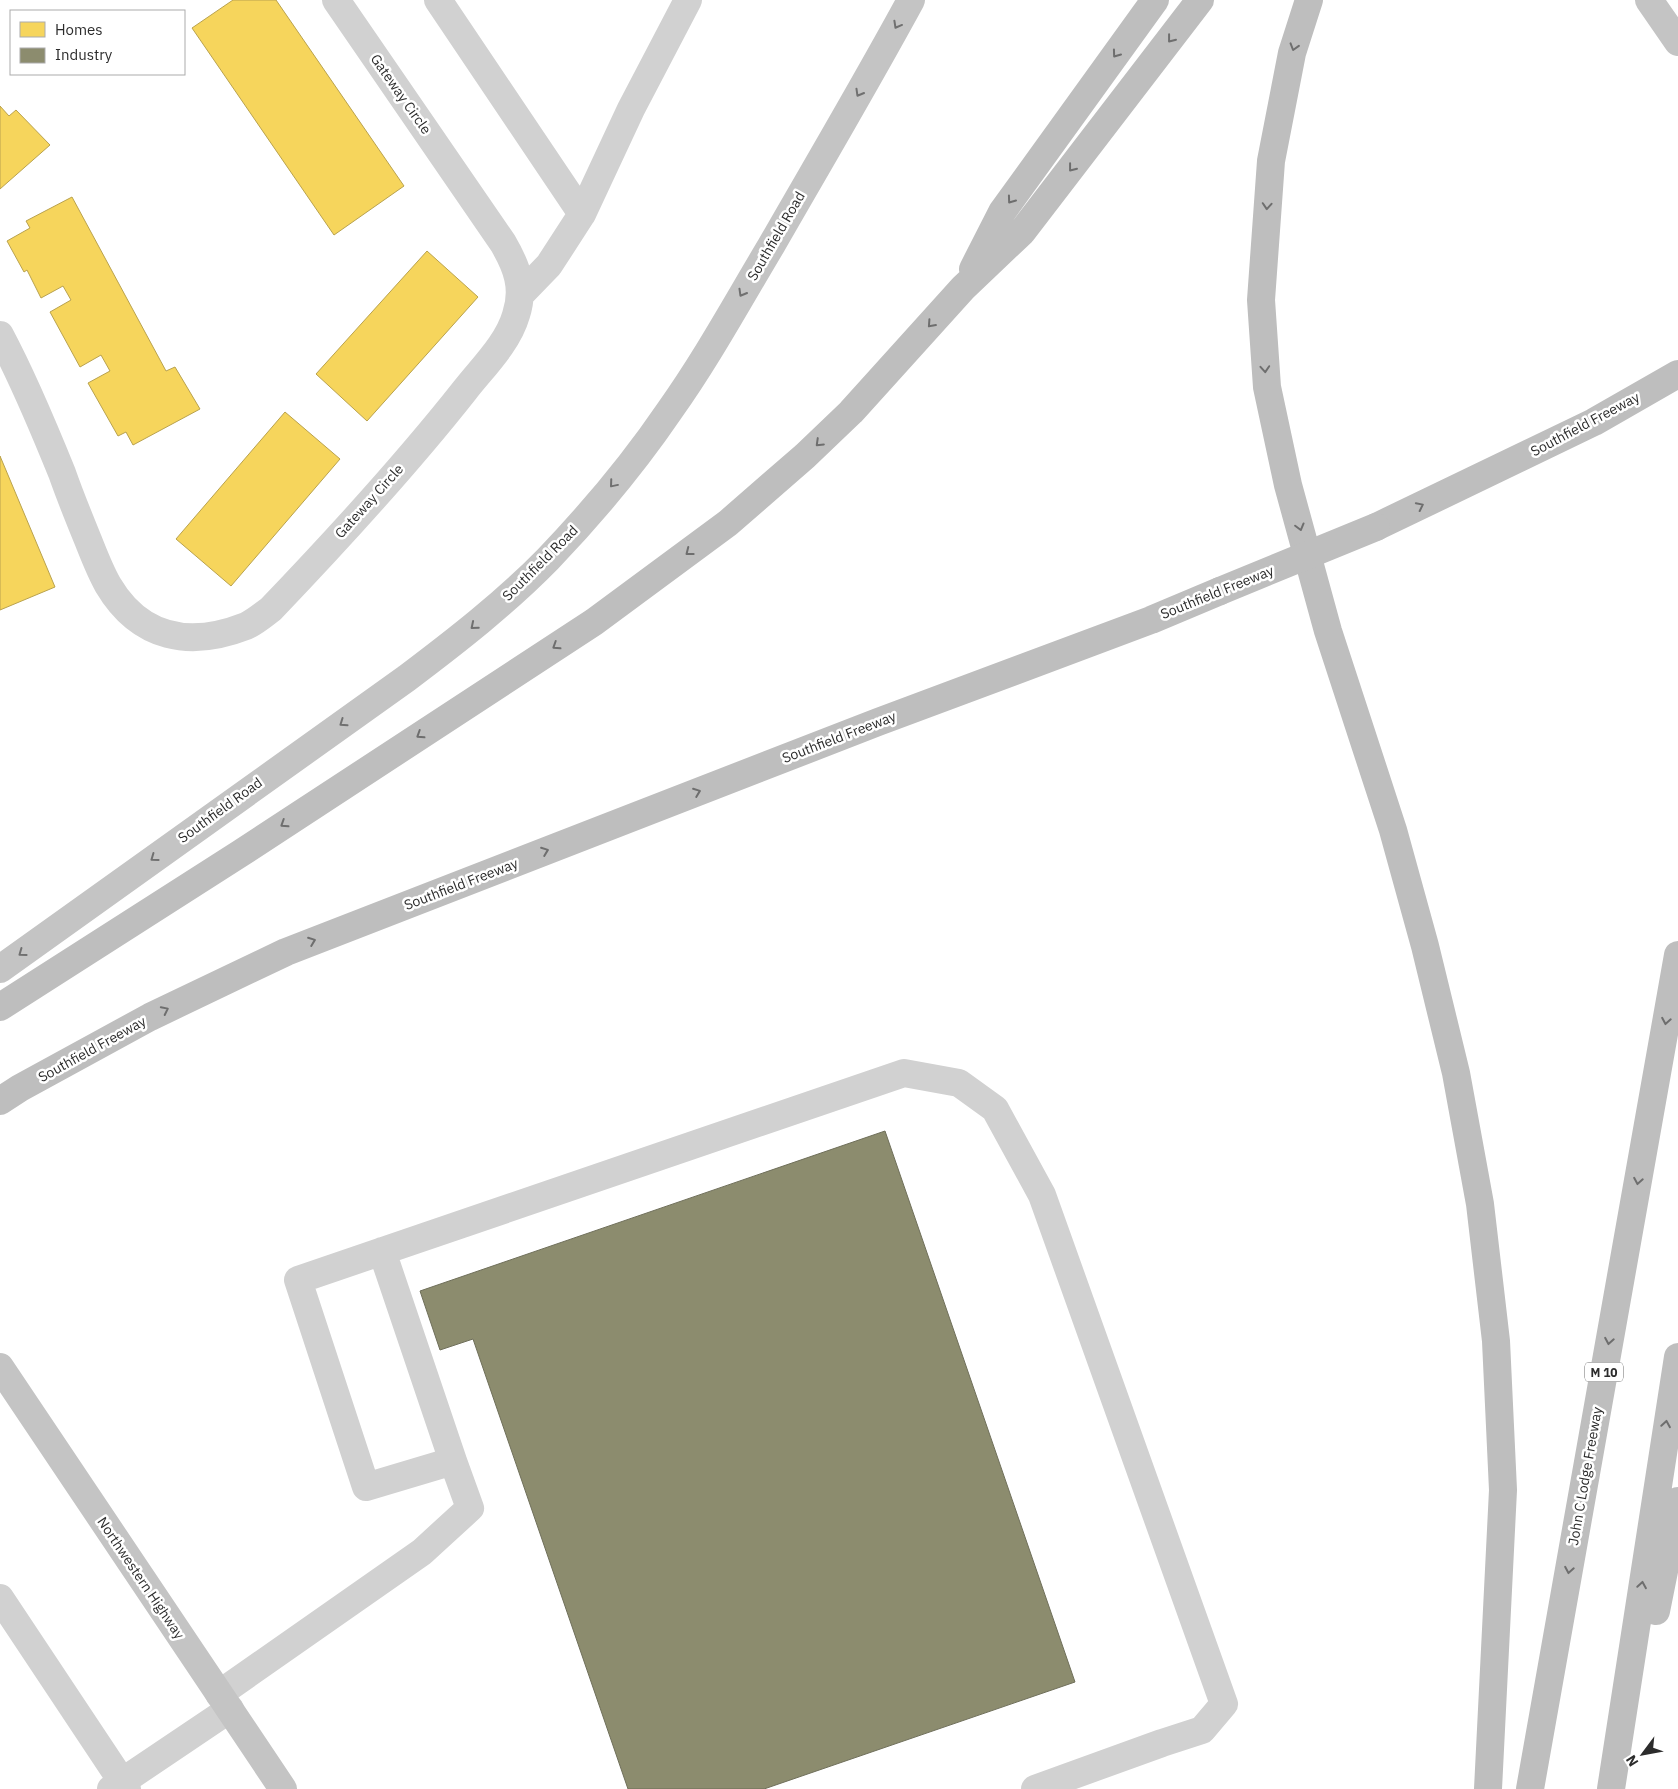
<svg xmlns="http://www.w3.org/2000/svg" width="1678" height="1789" font-family="'IBM Plex Sans',sans-serif">
<style>
.homes{fill:#f6d55c;stroke:#b9a24e}
.industry{fill:#8c8c6e;stroke:#6f6f5a}
.lines{fill:none;stroke-linecap:round;stroke-linejoin:round}
.minor{stroke:#d1d1d1;stroke-width:28}
.major{stroke:#c4c4c4;stroke-width:28}
.highway{stroke:#bebebe;stroke-width:28}
.highway-bridge{stroke:#bebebe;stroke-width:28}
.oneway{stroke:#707070}
.oneway2{stroke:#6e6e6e}
.labels{text-anchor:middle;dominant-baseline:central;stroke-width:5;stroke-linejoin:round;paint-order:stroke}
.shield{fill:#fff;stroke:#6b6b6b;stroke-width:1}
.shield-label{font-size:12px;font-weight:bold;fill:#2c2c2c}
.street-label{font-size:14px;fill:#2c2c2c;stroke:#fff}
</style>
<rect width="100%" height="100%" fill="#fff"/>
<path class="homes" d="M233,0H276L404,186L334,235L192,28Z
M0,106L9,116L16,110L50,145L0,189Z
M72,197L166,371L175,367L200,409L133,445L126,432L118,436L88,383L110,371L101,355L80,367L50,312L71,300L63,286L41,298L27,270L24,272L7,241L30,228L26,221Z
M427,251L478,297L367,421L316,374Z
M285,412L340,459L231,586L176,539Z
M0,456L55,587L0,610Z"/>
<path class="industry" d="M885,1131L1075,1682L764,1789H628L473,1339L440,1350L420,1291Z"/>
<g class="lines">
<path class="minor" d="M438,0L582,214
M520,295L549,265L582,214L631,109L688,0
M0,335C24,380 43,426 62,473C70,496 79,518 88,540C94,555 100,571 108,585C140,639 190,648 246,626C255,622 263,615 271,609C338,539 405,466 465,390C483,367 508,343 516,315C525,288 517,267 503,243L336,0
M382,1251L453,1461
M0,1598L127,1789
M219,1694L422,1552L470,1508L453,1461L366,1487L298,1280L904,1073L959,1083L995,1109L1042,1195L1224,1704L1202,1730L1162,1743L1035,1789
M111,1789L230,1709"/>
<path class="major" d="M1649,0L1678,42
M0,969L407,678C456,641 505,603 548,559C592,513 634,463 670,410C707,358 738,301 771,246C818,164 866,83 911,0
M0,1367L283,1789"/>
<path class="highway" d="M1309,0L1292,53L1271,161L1261,300L1267,387L1288,485L1328,631L1393,830L1425,946L1456,1073L1480,1204L1496,1341L1503,1490L1488,1789
M973,269L1002,212L1155,0
M1376,527L1594,422L1678,374
M0,1007L241,853L594,622L728,523L805,456L851,412L963,288L1022,232L1200,0
M0,1101L20,1088L150,1017L286,952L878,722L1151,620L1220,591
M1656,1611L1678,1501
M1530,1789L1678,955
M1611,1789L1678,1357"/>
<path class="highway-bridge" d="M1220,591L1376,527"/>
</g>
<defs><path id="oneway-chevron" d="M-2-3.5L2.5 0L-2 3.5" fill="none" stroke-width="1.6" stroke-linecap="round" stroke-linejoin="round" transform="scale(1.25)"/></defs>
<g class="oneway">
<use href="#oneway-chevron" transform="translate(897 25) rotate(119)"/>
<use href="#oneway-chevron" transform="translate(859 93) rotate(120)"/>
<use href="#oneway-chevron" transform="translate(742 293) rotate(120)"/>
<use href="#oneway-chevron" transform="translate(613 484) rotate(130)"/>
<use href="#oneway-chevron" transform="translate(474 626) rotate(140)"/>
<use href="#oneway-chevron" transform="translate(343 723) rotate(145)"/>
<use href="#oneway-chevron" transform="translate(154 858) rotate(144)"/>
<use href="#oneway-chevron" transform="translate(22 953) rotate(144)"/>
</g>
<g class="oneway2">
<use href="#oneway-chevron" transform="translate(1171 39) rotate(128)"/>
<use href="#oneway-chevron" transform="translate(1294 47) rotate(107)"/>
<use href="#oneway-chevron" transform="translate(1116 54) rotate(126)"/>
<use href="#oneway-chevron" transform="translate(1072 168) rotate(128)"/>
<use href="#oneway-chevron" transform="translate(1011 200) rotate(126)"/>
<use href="#oneway-chevron" transform="translate(1267 206) rotate(94)"/>
<use href="#oneway-chevron" transform="translate(931 324) rotate(132)"/>
<use href="#oneway-chevron" transform="translate(1265 369) rotate(86)"/>
<use href="#oneway-chevron" transform="translate(819 443) rotate(136)"/>
<use href="#oneway-chevron" transform="translate(1420 506) rotate(-26)"/>
<use href="#oneway-chevron" transform="translate(1300 527) rotate(75)"/>
<use href="#oneway-chevron" transform="translate(689 552) rotate(142)"/>
<use href="#oneway-chevron" transform="translate(556 646) rotate(147)"/>
<use href="#oneway-chevron" transform="translate(420 735) rotate(147)"/>
<use href="#oneway-chevron" transform="translate(697 792) rotate(-21)"/>
<use href="#oneway-chevron" transform="translate(284 824) rotate(147)"/>
<use href="#oneway-chevron" transform="translate(545 851) rotate(-21)"/>
<use href="#oneway-chevron" transform="translate(312 941) rotate(-21)"/>
<use href="#oneway-chevron" transform="translate(165 1010) rotate(-26)"/>
<use href="#oneway-chevron" transform="translate(1666 1021) rotate(100)"/>
<use href="#oneway-chevron" transform="translate(1638 1181) rotate(100)"/>
<use href="#oneway-chevron" transform="translate(1609 1341) rotate(100)"/>
<use href="#oneway-chevron" transform="translate(1666 1424) rotate(-81)"/>
<use href="#oneway-chevron" transform="translate(1569 1570) rotate(100)"/>
<use href="#oneway-chevron" transform="translate(1642 1585) rotate(-81)"/>
</g>
<g class="labels">
<rect class="shield" x="1585" y="1362.5" width="38" height="19" rx="4"/>
<g class="shield-label">
<text x="1604" y="1372">M 10</text>
</g>
<g class="street-label">
<text transform="translate(401 94) rotate(55)">Gateway Circle</text>
<text transform="translate(776 236) rotate(-60)">Southfield Road</text>
<text transform="translate(1585 424) rotate(-28)">Southfield Freeway</text>
<text transform="translate(369 501) rotate(-48)">Gateway Circle</text>
<text transform="translate(540 563) rotate(-45)">Southfield Road</text>
<text transform="translate(1217 592) rotate(-22)">Southfield Freeway</text>
<text transform="translate(839 737) rotate(-21)">Southfield Freeway</text>
<text transform="translate(220 810) rotate(-36)">Southfield Road</text>
<text transform="translate(461 884) rotate(-21)">Southfield Freeway</text>
<text transform="translate(92 1049) rotate(-29)">Southfield Freeway</text>
<text transform="translate(1585 1476) rotate(-80)">John C Lodge Freeway</text>
<text transform="translate(141 1578) rotate(56)">Northwestern Highway</text>
</g>
</g>
<rect x="10" y="10" width="175" height="65" fill="#ffffff" stroke="#ababab"/>
<rect x="20" y="22" width="25" height="15" fill="#f6d55c" stroke="#ababab"/>
<text x="55" y="35" font-size="15" fill="#2c2c2c">Homes</text>
<rect x="20" y="48" width="25" height="15" fill="#8c8c6e" stroke="#ababab"/>
<text x="55" y="60" font-size="15" fill="#2c2c2c">Industry</text>
<g transform="translate(1643 1754) rotate(238)" stroke="#ffffff" stroke-width="4" paint-order="stroke">
<path d="M0-4L9 19L0 12L-9 19Z" fill="#2c2c2c"/>
<text y="-8" font-size="14" font-weight="bold" text-anchor="middle" fill="#2c2c2c">N</text>
</g>
</svg>
